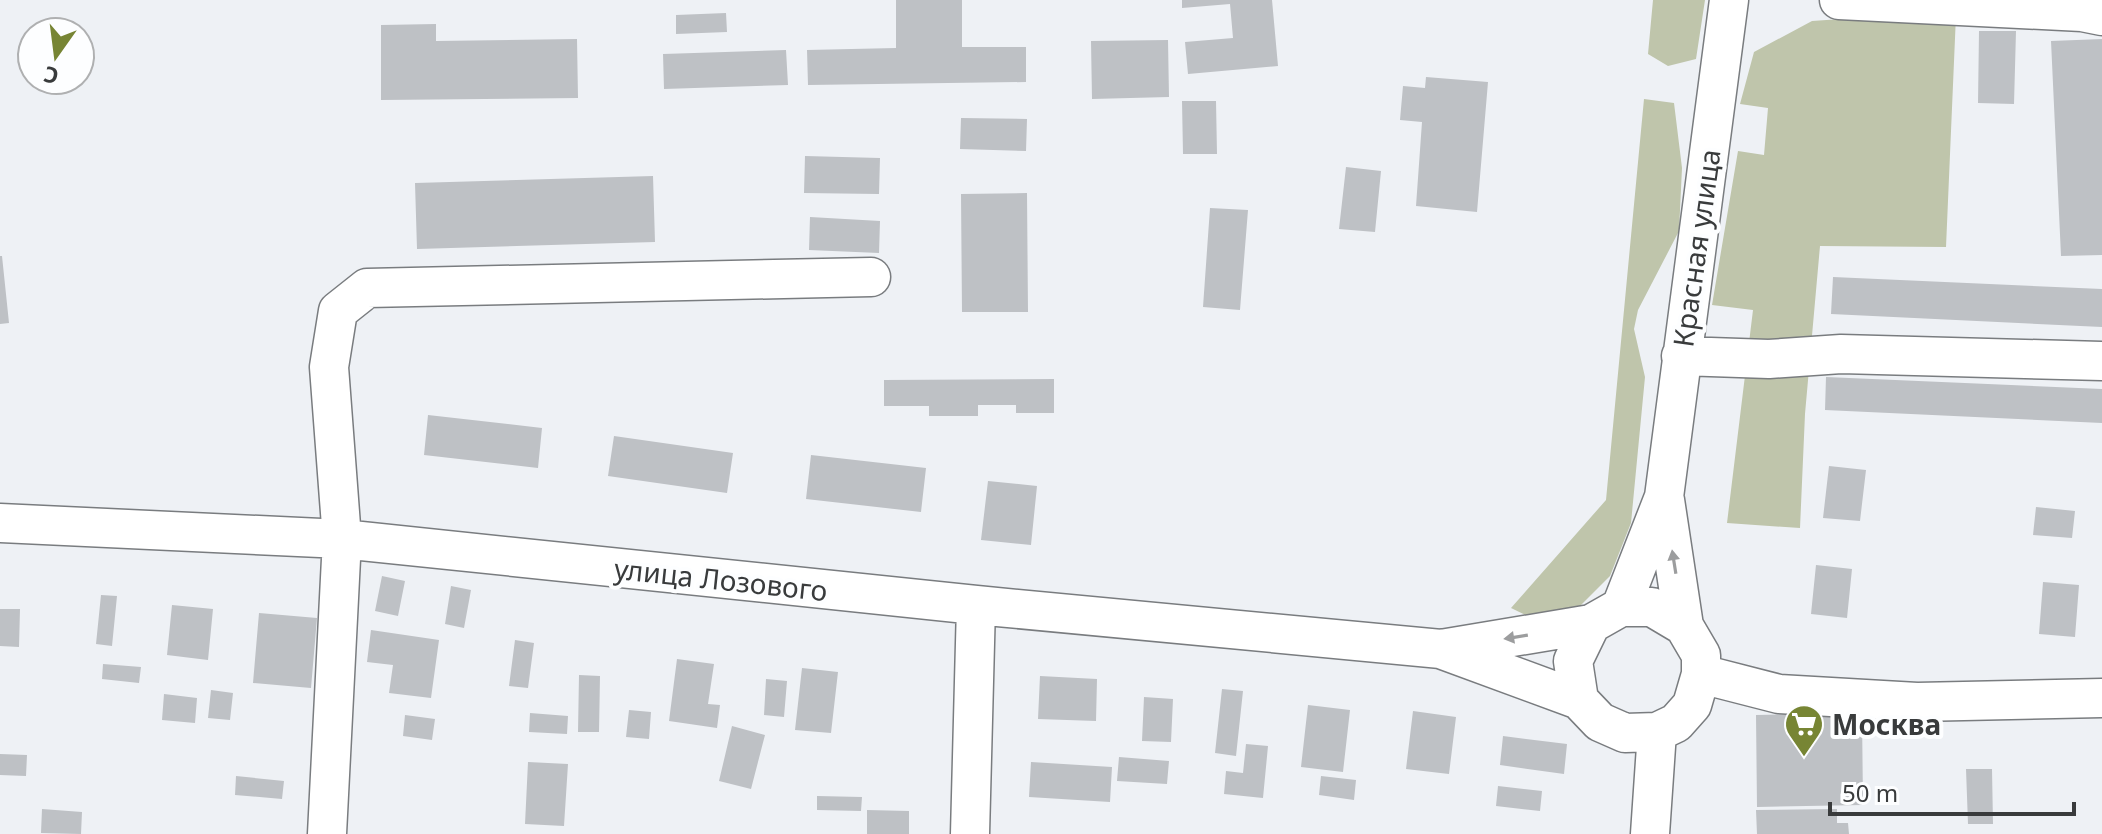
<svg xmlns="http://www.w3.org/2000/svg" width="2102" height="834" font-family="'Noto Sans',sans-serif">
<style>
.green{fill:#bfc5ab}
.building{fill:#bec1c5}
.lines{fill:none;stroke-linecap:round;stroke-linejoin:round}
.minor-casing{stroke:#797c7f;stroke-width:41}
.minor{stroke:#fff;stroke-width:38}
.oneway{fill:#9c9d9e}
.labels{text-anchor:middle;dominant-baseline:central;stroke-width:8;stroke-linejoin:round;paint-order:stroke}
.street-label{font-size:28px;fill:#393b3c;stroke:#fdfeff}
.poi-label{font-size:28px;font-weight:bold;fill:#393b3c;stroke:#fdfeff;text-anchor:start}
</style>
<rect width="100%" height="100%" fill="#eef1f5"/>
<path class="green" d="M1653,0H1705L1696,59L1668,66L1648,54Z
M1899,15H1956L1946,247L1820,246L1805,414L1800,528L1727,523L1753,310L1712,305L1738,151L1764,155L1768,108L1740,104L1754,52L1812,21Z
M1644,99L1674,103L1682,168L1679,231L1638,310L1634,329L1645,377L1631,523L1610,576L1572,614L1536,620L1511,608L1606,500Z"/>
<path class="building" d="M896,0H962V47H1026V82L808,85L807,50L896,48Z
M1182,0H1272L1278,66L1188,74L1185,42L1233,38L1230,4L1182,8Z
M726,13L727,32L676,34V15Z
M436,24V41L577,39L578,98L381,100V25Z
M1979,31H2016L2014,104L1978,103Z
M2102,39V255L2061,256L2051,41Z
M1168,40L1169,97L1092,99L1091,41Z
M786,50L788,85L664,89L663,54Z
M1426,77L1488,82L1477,212L1416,206L1422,122L1400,120L1403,86L1425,88Z
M1182,101H1216L1217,154H1183Z
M961,118L1027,119L1026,151L960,149Z
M805,156L880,158L879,194L804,193Z
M1346,167L1381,171L1375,232L1339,229Z
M653,176L655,242L417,249L415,183Z
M1027,193L1028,312H962L961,194Z
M1210,208L1248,210L1240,310L1203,307Z
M810,217L880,221L879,253L809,250Z
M0,256H2L9,323L0,324Z
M1833,277L2102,289V327L1831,314Z
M1826,377L2102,389V423L1825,410Z
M1054,379V413H1016V405H978V416H929V406H884V380Z
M428,415L542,428L538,468L424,455Z
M614,436L733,453L727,493L608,476Z
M811,455L926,468L921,512L806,499Z
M1829,466L1866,470L1860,521L1823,518Z
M988,481L1037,486L1031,545L981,540Z
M2036,507L2075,511L2072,538L2033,535Z
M1816,565L1852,569L1847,618L1811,614Z
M382,576L405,581L398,616L375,611Z
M2043,582L2079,585L2075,637L2039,634Z
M451,586L471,590L464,628L445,624Z
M101,595L117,596L112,646L96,644Z
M172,605L213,609L208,660L167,655Z
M0,609H20L19,647L0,646Z
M259,613L317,618L311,688L253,683Z
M371,630L439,640L431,698L389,693L393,665L367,662Z
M515,640L534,643L528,688L509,686Z
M677,659L714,664L708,704L720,705L717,728L669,721Z
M103,664L141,667L139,683L102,679Z
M802,668L838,672L831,733L795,730Z
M579,675L600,676L599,732H578Z
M1040,676L1097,679L1096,721L1038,719Z
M766,679L787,681L784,717L764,715Z
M1222,689L1243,691L1236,756L1215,753Z
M211,690L233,693L230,720L208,718Z
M164,694L197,698L195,723L162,720Z
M1144,697L1173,699L1171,742L1142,741Z
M1308,705L1350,710L1343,772L1301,767Z
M629,710L651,712L649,739L626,737Z
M1413,711L1456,717L1449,774L1406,769Z
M530,713L568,716L567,734L529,732Z
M1862,713L1863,805L1757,807L1756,715Z
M405,715L435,719L432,740L403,736Z
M732,726L765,735L751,789L719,781Z
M1503,736L1567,744L1564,774L1500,765Z
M1246,744L1268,746L1263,798L1224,794L1226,771L1243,773Z
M0,754L27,755L26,776L0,775Z
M1119,757L1169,761L1167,784L1117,781Z
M528,762L568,764L564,826L525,824Z
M1031,762L1112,767L1110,802L1029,797Z
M1966,769H1992L1993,824H1968Z
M236,776L284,781L282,799L235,795Z
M1321,776L1356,780L1354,800L1319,795Z
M1498,786L1542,791L1540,811L1496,806Z
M817,796L862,797L861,811L817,810Z
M42,809L82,812L81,834L41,833Z
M1837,809V823H1848L1849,834H1757L1756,810Z
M867,810L909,811V834H867Z"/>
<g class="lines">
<defs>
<path id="minor" d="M1839,0L2082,12L2102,16
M1681,356L1769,359L1841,354L2102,361
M1665,500L1684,626
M0,523L342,539L976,605L1441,649L1591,624
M1621,607H1652L1684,626L1701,655V674L1692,705L1676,723L1657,732L1625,733L1600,722L1579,700L1573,661L1591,624L1621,607L1664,497L1729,0
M1443,650L1579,700
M1701,674L1779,694L1917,702L2102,698
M327,834L342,539L329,367L338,311L367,288L871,277
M970,834L976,605
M1650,834L1657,732"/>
</defs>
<use href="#minor" class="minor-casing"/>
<use href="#minor" class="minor"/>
</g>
<defs><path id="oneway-solid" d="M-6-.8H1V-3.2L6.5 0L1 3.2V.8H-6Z" transform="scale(2)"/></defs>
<g class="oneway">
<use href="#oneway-solid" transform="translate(1674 562) rotate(-99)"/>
<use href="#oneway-solid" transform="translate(1516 637) rotate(171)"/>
</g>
<defs>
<symbol id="supermarket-pin" viewBox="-11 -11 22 30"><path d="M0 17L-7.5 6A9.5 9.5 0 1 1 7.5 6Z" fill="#778534" stroke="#fdfeff"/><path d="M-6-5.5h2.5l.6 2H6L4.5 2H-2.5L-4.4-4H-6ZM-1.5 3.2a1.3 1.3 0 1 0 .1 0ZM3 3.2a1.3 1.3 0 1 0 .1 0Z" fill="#fff"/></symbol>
</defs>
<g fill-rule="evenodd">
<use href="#supermarket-pin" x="1782" y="702" width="44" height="60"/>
</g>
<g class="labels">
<g class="street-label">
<text transform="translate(1696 248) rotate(-82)">Красная улица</text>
<text transform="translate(721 579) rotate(6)">улица Лозового</text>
</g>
<g class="poi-label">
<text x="1832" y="724">Москва</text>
</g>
</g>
<g transform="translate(56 56) rotate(194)"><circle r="38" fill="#fdfeff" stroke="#afb0b1" stroke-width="2"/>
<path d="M0-6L14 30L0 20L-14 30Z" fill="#778534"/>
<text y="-12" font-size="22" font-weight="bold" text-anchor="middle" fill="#393b3c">С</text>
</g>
<path d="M1830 802v12h244v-12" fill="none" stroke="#393b3c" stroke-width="4"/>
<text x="1842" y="802" font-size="24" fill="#393b3c" stroke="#fdfeff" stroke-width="6" paint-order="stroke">50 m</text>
</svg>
